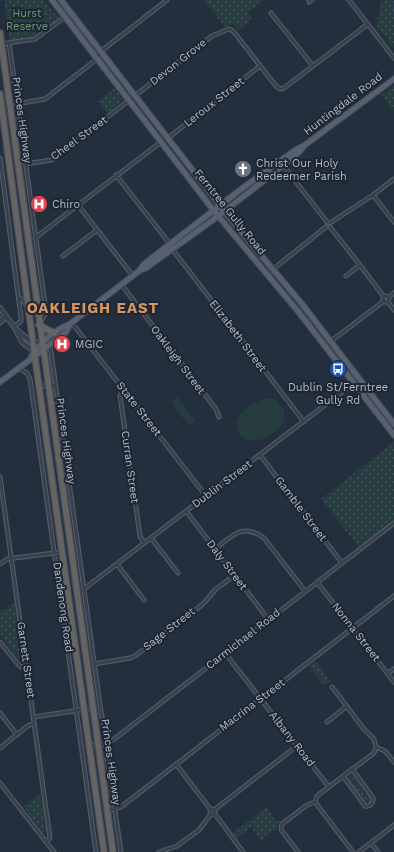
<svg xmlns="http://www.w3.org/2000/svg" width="394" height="852" font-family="'Work Sans',sans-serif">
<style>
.grass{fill:#263c3f}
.park{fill:url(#park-dots)}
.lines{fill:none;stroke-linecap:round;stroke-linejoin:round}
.stream{stroke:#394c67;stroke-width:1}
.minor-casing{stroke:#565f6c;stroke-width:5}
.tertiary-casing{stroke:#565f6c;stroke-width:6}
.primary-casing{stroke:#414a57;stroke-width:7}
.trunk-casing{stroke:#434c59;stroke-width:8}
.minor{stroke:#38414e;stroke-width:3}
.tertiary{stroke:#38414e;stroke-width:4}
.primary{stroke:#56606e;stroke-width:5}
.trunk{stroke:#656462;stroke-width:5.5}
.labels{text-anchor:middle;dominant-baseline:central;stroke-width:4;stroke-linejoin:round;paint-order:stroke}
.park-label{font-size:11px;fill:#6b9a76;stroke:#1d2633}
.street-label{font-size:11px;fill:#b4bcc9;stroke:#1d2633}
.poi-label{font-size:11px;fill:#b4bcc9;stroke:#1d2633;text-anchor:start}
.district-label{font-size:15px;font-weight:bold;letter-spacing:1px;fill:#d59563;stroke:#1d2633}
</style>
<defs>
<pattern id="park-dots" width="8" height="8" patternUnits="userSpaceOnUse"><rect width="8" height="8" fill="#263c3f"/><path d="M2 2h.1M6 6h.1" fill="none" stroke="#435659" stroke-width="1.8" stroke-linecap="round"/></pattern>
</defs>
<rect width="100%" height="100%" fill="#242f3e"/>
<path class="grass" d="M177,397L195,421L189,426L171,402Z
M266,398L276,400L284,410C284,413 284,417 284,420C280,433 256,446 244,438C241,436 239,433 237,430C237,428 236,423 237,420C241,410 256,401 266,398Z"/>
<path class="park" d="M4,0H43L59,18L34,38L10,40Z
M204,0H263L248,12L252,19L238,30L233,24L225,27Z
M381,0H394V49L377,27Z
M394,86V112L381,95Z
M114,88L123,100L107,113L98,101Z
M394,442V523L360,549L321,499Z
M14,602L21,657L18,658L0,635V612Z
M316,661L331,681L324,686L309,666Z
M352,775L370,797L372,801L371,803L368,805L365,804L347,779Z
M40,793L46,832L43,833L23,806Z
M266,807L276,821H279L276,830H274L261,840L251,827L237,838L233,833Z"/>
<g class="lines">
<path class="stream" d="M394,4V15"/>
<defs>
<path id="minor" d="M349,0L394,58
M309,2L312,0
M271,13L313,66
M9,43L46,312L40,323
M1,44L35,39L65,17
M16,104L45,99L97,59L100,52L167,0
M168,138L260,66
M0,158L21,317V321L14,327
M25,164L52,160L212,36L229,29L233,31L276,86L280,89L284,88L368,24
M283,165L327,222
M116,175L170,244
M373,195L394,222
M78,205L133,276
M330,223L373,195L394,179
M330,227L360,265L384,297
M35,238L161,142
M173,250L304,422
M63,256L97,230
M267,274L326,227
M346,276L360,265
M121,284L216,409L219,417
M383 299a3 3 0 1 1 6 0a3 3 0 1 1-6 0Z
M389,297L394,293
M20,298L28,306
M388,302L394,310
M0,320L6,315
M0,323L7,317
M72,323L206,496
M330,342L384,301
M50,345L101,712L107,743
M18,368L27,373L30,379L96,852
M39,388L48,384L55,387
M124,390L120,396L140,536L144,543
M260,455L342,563
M0,477L50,838L46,842
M186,511L268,619
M151,538L178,573
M215,549C232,536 243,522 264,538L305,591
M0,564L7,559L62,552
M117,564L144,600
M317,582L394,682
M84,589L359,379
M0,642L18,664L21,667L27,668
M225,653L329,787
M94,664L130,658L135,656L203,604L216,589L235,575
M388,673L394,669
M332,687L364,729L374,739L376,747L385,751L394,762
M0,713L17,735
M34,717L93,708
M327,722L347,706
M90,746L105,744L113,740L394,523
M0,748L29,725L34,724
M100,754L107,757L121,852
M176,764L211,810
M343,776L365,806C370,807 374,803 373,798L352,769
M0,783L54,852
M315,802L353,852
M108,810L121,807L394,596
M214,810L297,746
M215,814H211L210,811L213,809L215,810V814L243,852
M371,843L378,852
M159,852L177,846L192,835L199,830L211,814
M298,852L282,831L281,828L282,824L307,805L315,802L317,796L374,753L376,747
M359,852L394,825"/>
<path id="tertiary" d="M0,308L15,328L22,342L34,351
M17,330L31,342L42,343"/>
<path id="primary" d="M52,0L214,211L297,310L394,435
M61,0L228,216L302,304L394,424
M140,270L144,264L244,187L294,151L305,145L394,79
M30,359C38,344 54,330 70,324L139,271L146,268L213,220L270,176L299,152L305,145
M0,382L43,350L66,332L70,324"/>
<path id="trunk" d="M0,33L113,852
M0,94L33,343L104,852
M39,325L48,330L55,333"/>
</defs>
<use href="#minor" class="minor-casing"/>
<use href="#tertiary" class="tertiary-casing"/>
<use href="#primary" class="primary-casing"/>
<use href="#trunk" class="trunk-casing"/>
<use href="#minor" class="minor"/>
<use href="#tertiary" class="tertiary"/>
<use href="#primary" class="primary"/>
<use href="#trunk" class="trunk"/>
</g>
<defs>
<symbol id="church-disc" viewBox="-11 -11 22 22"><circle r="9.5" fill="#6b7280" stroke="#1d2633"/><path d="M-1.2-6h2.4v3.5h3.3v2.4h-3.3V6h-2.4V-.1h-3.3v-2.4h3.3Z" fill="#fff"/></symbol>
<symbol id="hospital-disc" viewBox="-11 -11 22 22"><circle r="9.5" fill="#e0444e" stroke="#1d2633"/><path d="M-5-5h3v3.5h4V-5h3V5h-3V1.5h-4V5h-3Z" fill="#fff"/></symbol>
<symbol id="bus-disc" viewBox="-11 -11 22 22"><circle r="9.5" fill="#1a4fb4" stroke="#1d2633"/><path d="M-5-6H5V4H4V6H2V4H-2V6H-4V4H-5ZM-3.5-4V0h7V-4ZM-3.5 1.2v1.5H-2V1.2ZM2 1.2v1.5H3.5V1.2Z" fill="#fff"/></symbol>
</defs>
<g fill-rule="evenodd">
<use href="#church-disc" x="233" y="159" width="20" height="20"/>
<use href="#hospital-disc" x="29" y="194" width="20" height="20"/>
<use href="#hospital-disc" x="52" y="334" width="20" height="20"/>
<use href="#bus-disc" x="328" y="359" width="20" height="20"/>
</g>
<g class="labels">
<g class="park-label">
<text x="27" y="13">Hurst<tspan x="27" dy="13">Reserve</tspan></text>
</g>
<g class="street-label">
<text transform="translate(178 62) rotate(-38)">Devon Grove</text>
<text transform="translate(214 102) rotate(-38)">Leroux Street</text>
<text transform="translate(343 104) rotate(-37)">Huntingdale Road</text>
<text transform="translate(22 120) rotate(82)">Princes Highway</text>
<text transform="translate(79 138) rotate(-36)">Cheel Street</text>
<text transform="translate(230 212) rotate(51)">Ferntree Gully Road</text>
<text transform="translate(238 336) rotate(53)">Elizabeth Street</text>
<text transform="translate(178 360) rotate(53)">Oakleigh Street</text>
<text transform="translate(139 409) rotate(52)">State Street</text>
<text transform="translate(66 441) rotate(82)">Princes Highway</text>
<text transform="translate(130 467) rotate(82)">Curran Street</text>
<text transform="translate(222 484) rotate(-37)">Dublin Street</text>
<text transform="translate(301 509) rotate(53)">Gamble Street</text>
<text transform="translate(227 565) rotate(53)">Daly Street</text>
<text transform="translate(63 607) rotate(82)">Dandenong Road</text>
<text transform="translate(169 629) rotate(-38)">Sage Street</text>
<text transform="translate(356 632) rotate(52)">Nonna Street</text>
<text transform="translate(243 639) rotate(-38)">Carmichael Road</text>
<text transform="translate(26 660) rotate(82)">Garnett Street</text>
<text transform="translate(252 705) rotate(-37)">Macrina Street</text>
<text transform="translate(292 739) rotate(52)">Albany Road</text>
<text transform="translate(111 762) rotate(82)">Princes Highway</text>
</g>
<g class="poi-label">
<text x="256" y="163">Christ Our Holy<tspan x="256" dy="13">Redeemer Parish</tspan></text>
<text x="52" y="204">Chiro</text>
<text x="75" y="344">MGIC</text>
<text x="338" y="387" text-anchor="middle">Dublin St/Ferntree<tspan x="338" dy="13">Gully Rd</tspan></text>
</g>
<g class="district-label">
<text x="93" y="308">OAKLEIGH EAST</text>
</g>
</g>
</svg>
